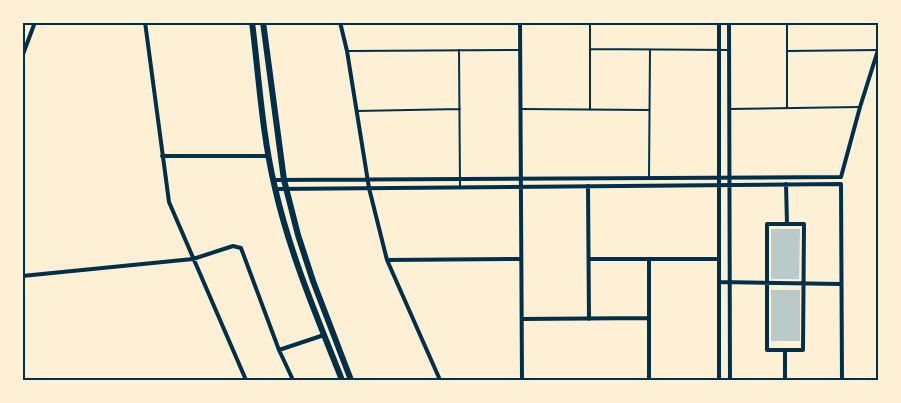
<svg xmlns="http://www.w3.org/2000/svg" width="901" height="403" font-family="'IBM Plex Sans',sans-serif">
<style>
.green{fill:#b9caca}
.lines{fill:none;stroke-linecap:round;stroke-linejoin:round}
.service{stroke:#003049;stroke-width:2}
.minor{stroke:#003049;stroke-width:4}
.trunk{stroke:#003049;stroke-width:6}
.neatline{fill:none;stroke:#003049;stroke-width:2}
</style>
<rect width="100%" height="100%" fill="#fdf0d5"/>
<path class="green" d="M771,229H800L799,279H771Z
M771,290H800V341H771Z"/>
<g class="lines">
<path class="service" d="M590,49L730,50
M459,50L460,187
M347,51L519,50
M787,51L877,50
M787,108V22
M521,109L649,110
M729,109L859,107
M590,110V22
M357,111L460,109
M649,178L650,50"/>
<path class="minor" d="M145,22L169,202L246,380
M340,22L347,51L369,188L387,260L440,380
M520,22L522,380
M719,22V380
M729,22L730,380
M22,57L35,22
M162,156H268
M841,177L860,107L878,50
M273,180L841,177
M786,184L787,224
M841,184L842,380
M588,186L589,319
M275,189L841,184
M767,224H804L803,350H767Z
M589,259H719
M649,259V380
M387,260L521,259
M22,276L193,259L233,246L241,248L279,350L293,380
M719,282L841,284
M522,319L649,318
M279,350L324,335
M785,380V350"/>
<path class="trunk" d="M252,22C259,77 262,134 275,188C290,254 317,317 342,380
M263,22L284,180L298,235L313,281L351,380"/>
</g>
<rect width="901" height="403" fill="none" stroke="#fdf0d5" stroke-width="48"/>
<rect x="24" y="24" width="853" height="355" class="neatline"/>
</svg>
